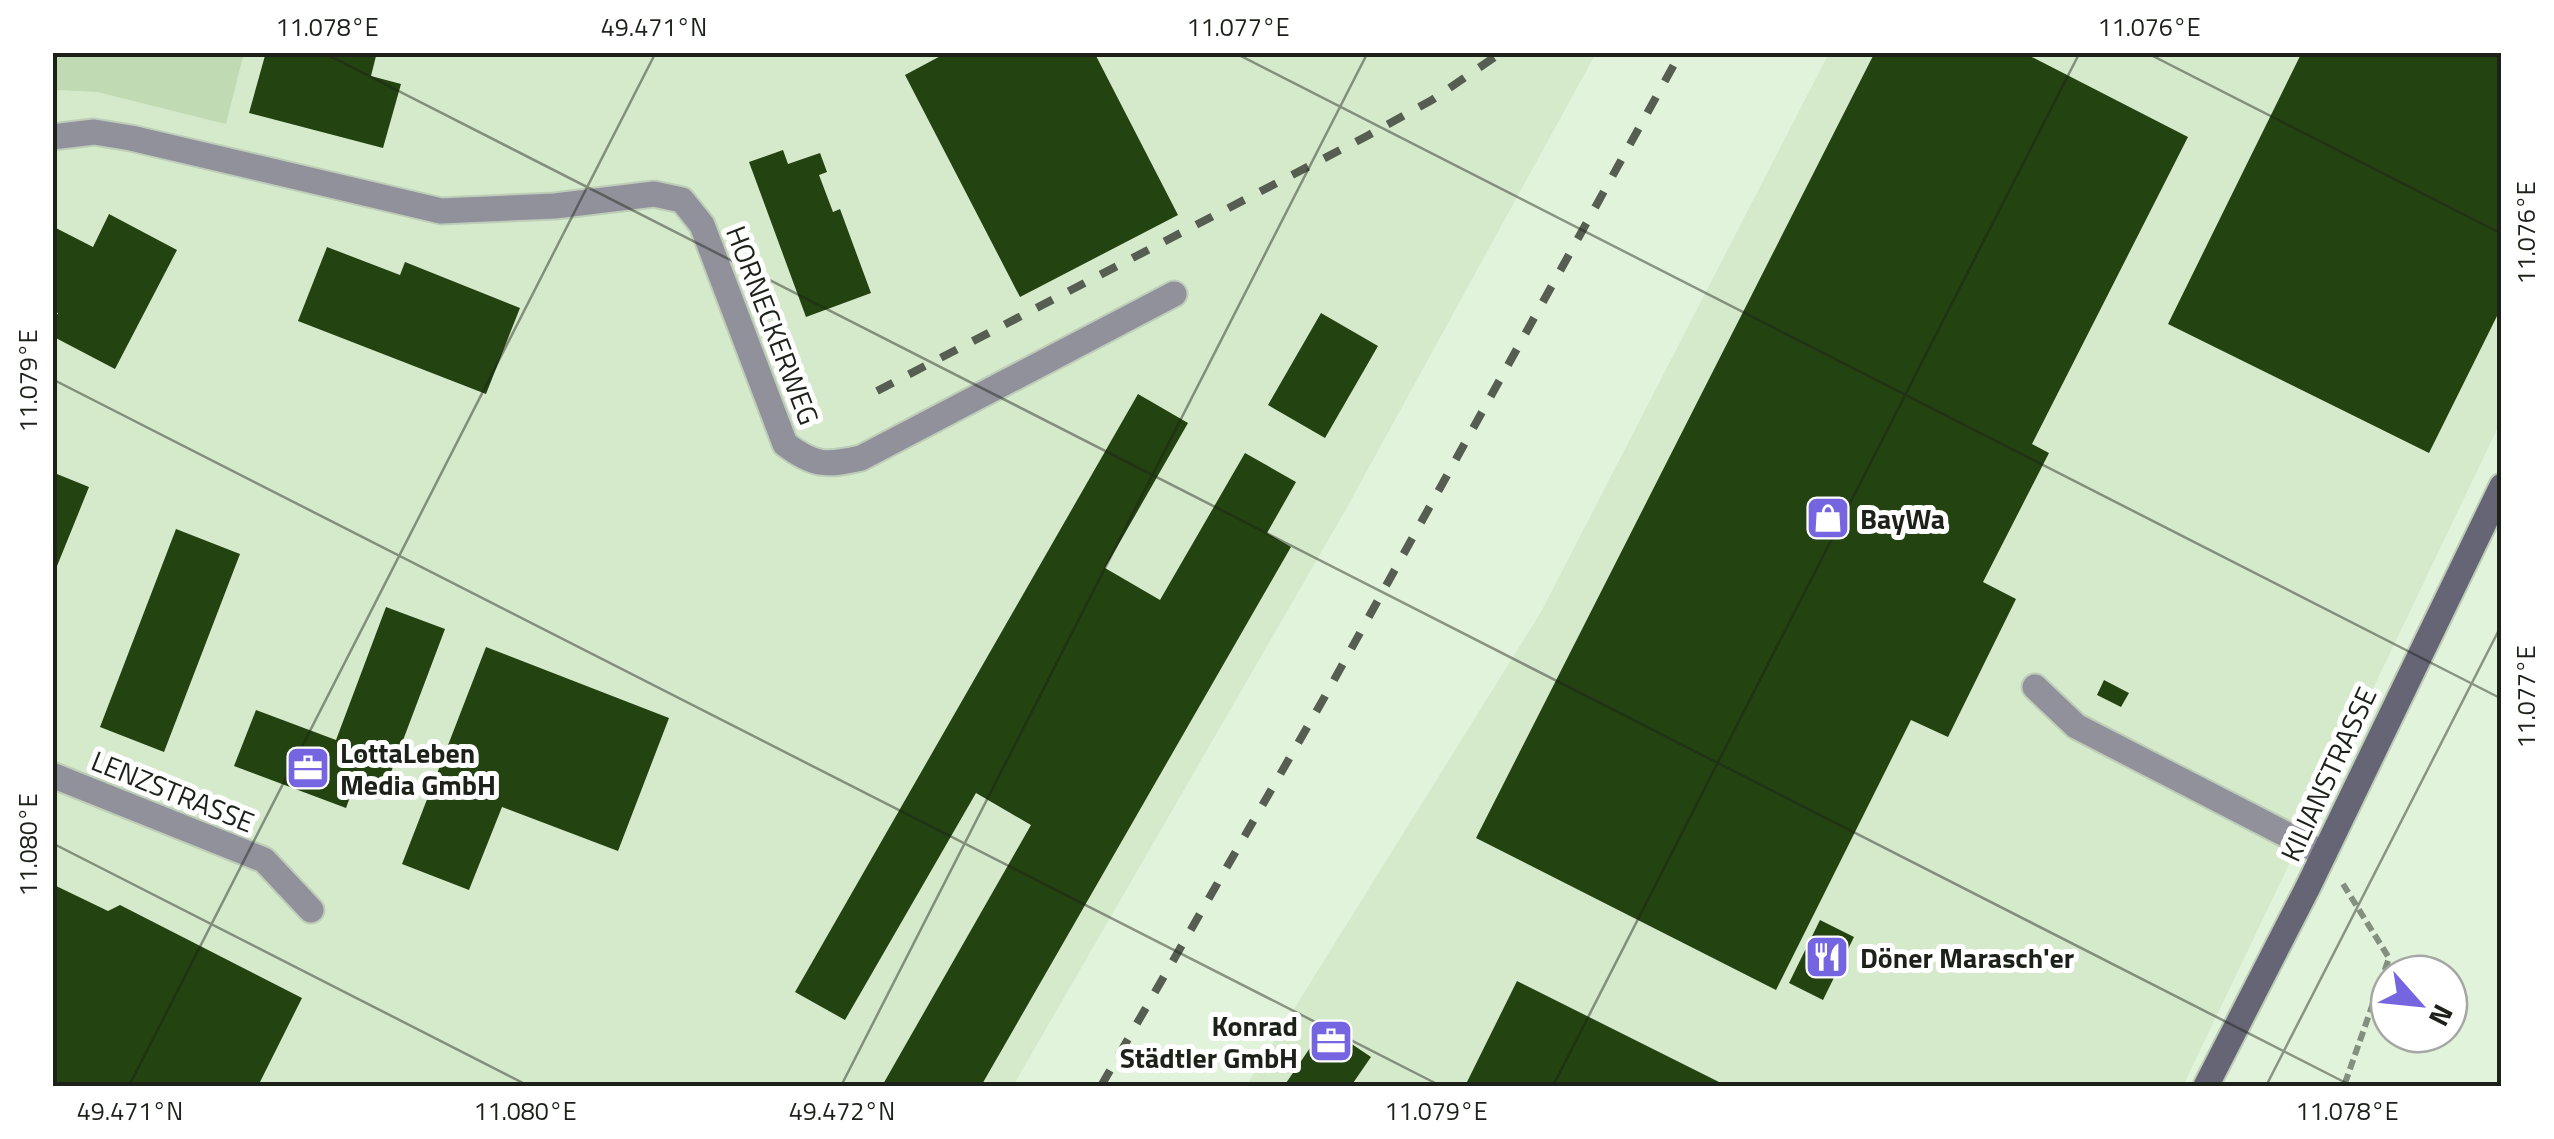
<svg xmlns="http://www.w3.org/2000/svg" width="2554" height="1139" font-family="'Titillium Web',sans-serif">
<style>
.built{fill:#d5e9cb}
.green{fill:#c0dab4}
.building{fill:#234311}
.lines{fill:none;stroke-linecap:round;stroke-linejoin:round}
.minor-casing{stroke:#becdb8;stroke-width:29}
.secondary-casing{stroke:#becdb8;stroke-width:29}
.path{stroke:#84907f;stroke-width:6;stroke-dasharray:10 5;stroke-linecap:butt}
.minor{stroke:#91919c;stroke-width:25}
.secondary{stroke:#656575;stroke-width:25}
.rail{stroke:#555e51;stroke-width:8;stroke-dasharray:18 18;stroke-linecap:butt}
.ticks{fill:none;stroke:#1c2219;stroke-width:2.5;stroke-opacity:0.45}
.labels{text-anchor:middle;dominant-baseline:central;stroke-width:10;stroke-linejoin:round;paint-order:stroke}
.street-label{font-size:28px;fill:#1c2219;stroke:#fff}
.poi-label{font-size:28px;font-weight:bold;fill:#1c2219;stroke:#fff;text-anchor:start}
.neatline{fill:none;stroke:#1c2219;stroke-width:4}
.ticks-label{font-size:25px;text-anchor:middle;fill:#1c2219}
</style>
<rect width="100%" height="100%" fill="#e2f3db"/>
<path class="built" d="M244,53H1596L1345,511L1013,1086H53L52,90L97,92L226,123Z
M1829,53H2501V421L2183,1086H1246L1541,612Z"/>
<path class="green" d="M52,53L53,52L244,53L226,124L97,92L53,90Z"/>
<path class="building" d="M266,52H377L371,76L401,84L383,148L249,113Z
M948,52H1094L1178,215L1020,297L905,75Z
M1875,52H2022L2188,137L2032,444L2049,453L1983,582L2016,599L1948,737L1911,720L1776,990L1476,838Z
M2302,52H2502V306L2429,453L2168,324Z
M783,150L788,164L820,153L827,172L819,175L833,212L840,209L871,293L806,317L749,162Z
M109,214L177,250L115,369L52,336V324L58,313L52,311V226L93,247Z
M327,247L400,275L405,262L520,308L486,394L298,321Z
M1321,313L1378,346L1325,438L1268,405Z
M1138,394L1188,423L1105,568L1160,600L1245,453L1296,482L1267,533L1291,547L981,1086H882L1031,825L976,793L845,1020L795,992Z
M52,472L89,487L53,576H52Z
M176,529L240,554L164,752L100,727Z
M386,607L445,629L385,788L357,778L346,808L234,766L256,710L336,740Z
M486,647L669,718L618,851L502,807L469,890L402,864Z
M2104,680L2129,693L2121,707L2097,695Z
M52,884L108,911L120,905L302,998L258,1086L52,1085Z
M1820,920L1854,937L1823,1000L1789,983Z
M1517,981L1727,1086H1465Z
M1325,1026L1371,1057L1351,1086H1284Z"/>
<g class="lines">
<defs>
<path id="minor" d="M52,137L94,132L131,138L441,211L555,206L654,194L682,200L702,225L785,444C814,466 826,466 861,458L1174,294
M2035,687L2076,726L2324,854
M52,775L264,860L311,910"/>
<path id="secondary" d="M2206,1086L2308,887L2502,486"/>
</defs>
<use href="#minor" class="minor-casing"/>
<use href="#secondary" class="secondary-casing"/>
<path class="path" d="M2343,884L2389,958L2344,1086"/>
<use href="#minor" class="minor"/>
<use href="#secondary" class="secondary"/>
<path class="rail" d="M877,391L1367,136L1432,100L1502,52
M1101,1086L1324,698L1681,52"/>
</g>
<path class="ticks" d="M322,52L2352,1086M1233,52L2502,699M2145,52L2502,234M52,379L1441,1086M52,843L529,1086M129,1086L656,52M841,1086L1368,52M1553,1086L2080,52M2266,1086L2502,624"/>
<defs>
<symbol id="shop-square" viewBox="-11 -11 22 22"><rect x="-9" y="-9" width="18" height="18" rx="4" fill="#7665e0" stroke="#fff"/><path d="M-5-2.5h2.3a2.7 3.5 0 0 1 5.4 0H5L5.5 6h-11ZM-1.5-2.5h3a1.5 2.3 0 0 0-3 0Z" fill="#fff"/></symbol>
<symbol id="office-square" viewBox="-11 -11 22 22"><rect x="-9" y="-9" width="18" height="18" rx="4" fill="#7665e0" stroke="#fff"/><path d="M-6-3h4V-5.5h4V-3h4V5H-6ZM-1-4.5V-3h2v-1.5ZM-6 0V1H6V0Z" fill="#fff"/></symbol>
<symbol id="restaurant-square" viewBox="-11 -11 22 22"><rect x="-9" y="-9" width="18" height="18" rx="4" fill="#7665e0" stroke="#fff"/><path d="M-5-6h1v4h1v-4h1v4h1v-4h1v5L-1.5 .5V6h-2V.5L-5-1ZM5-6V6H3V1.5H1.5Q1.5-4 5-6Z" fill="#fff"/></symbol>
</defs>
<g fill-rule="evenodd">
<use href="#shop-square" x="1803" y="493" width="50" height="50"/>
<use href="#office-square" x="283" y="743" width="50" height="50"/>
<use href="#restaurant-square" x="1802" y="932" width="50" height="50"/>
<use href="#office-square" x="1306" y="1016" width="50" height="50"/>
</g>
<g class="labels">
<g class="street-label">
<text transform="translate(773 325) rotate(69)">HORNECKERWEG</text>
<text transform="translate(2328 774) rotate(-65)">KILIANSTRASSE</text>
<text transform="translate(173 791) rotate(22)">LENZSTRASSE</text>
</g>
<g class="poi-label">
<text x="1860" y="518">BayWa</text>
<text x="340" y="752">LottaLeben<tspan x="340" dy="32">Media GmbH</tspan></text>
<text x="1860" y="957">Döner Marasch'er</text>
<text x="1298" y="1025" text-anchor="end">Konrad<tspan x="1298" dy="32">Städtler GmbH</tspan></text>
</g>
</g>
<rect width="2554" height="1139" fill="none" stroke="#ffffff" stroke-width="110"/>
<g transform="translate(2419 1004) rotate(117)"><circle r="48" fill="#ffffff" stroke="#a4a7a3" stroke-width="2.5"/>
<path d="M0-8L18 38L0 25L-18 38Z" fill="#7665e0"/>
<text y="-15" font-size="28" font-weight="bold" text-anchor="middle" fill="#1c2219">N</text>
</g>
<rect x="55" y="55" width="2444" height="1029" class="neatline"/>
<g class="ticks-label">
<text x="327" y="36">11.078°E</text>
<text x="654" y="36">49.471°N</text>
<text x="1238" y="36">11.077°E</text>
<text x="2149" y="36">11.076°E</text>
<text transform="translate(2526 233) rotate(-90)" y="9">11.076°E</text>
<text transform="translate(28 381) rotate(-90)" y="9">11.079°E</text>
<text transform="translate(2526 697) rotate(-90)" y="9">11.077°E</text>
<text transform="translate(28 845) rotate(-90)" y="9">11.080°E</text>
<text x="130" y="1120">49.471°N</text>
<text x="525" y="1120">11.080°E</text>
<text x="842" y="1120">49.472°N</text>
<text x="1436" y="1120">11.079°E</text>
<text x="2347" y="1120">11.078°E</text>
</g>
</svg>
